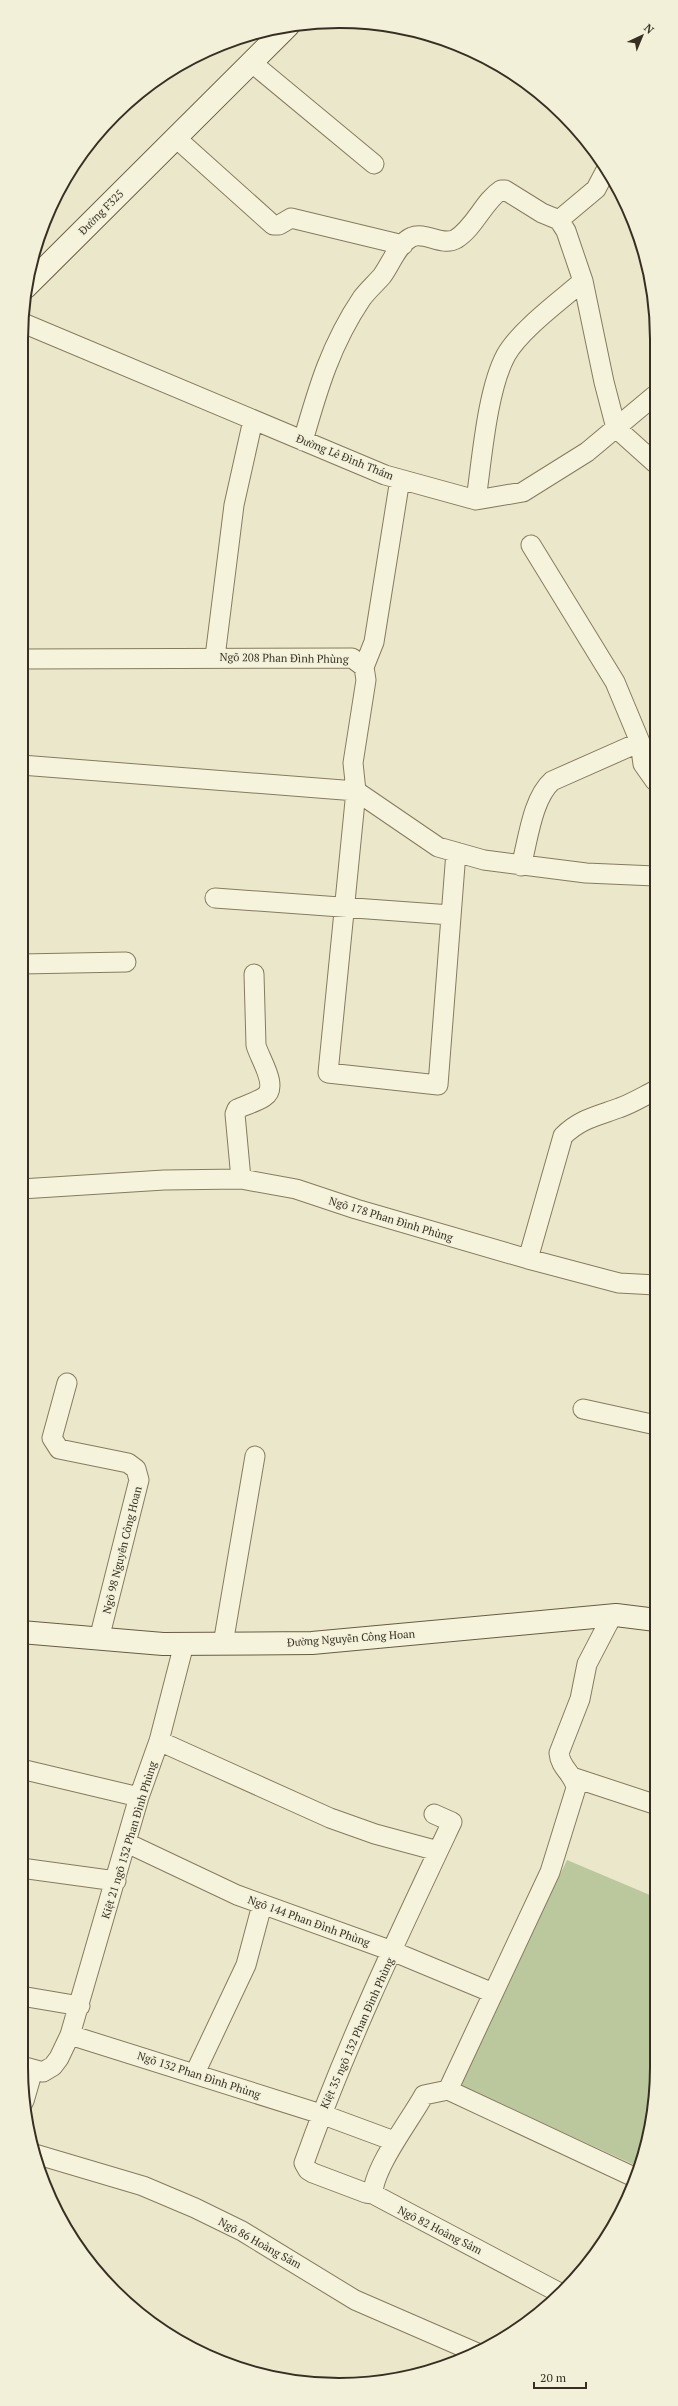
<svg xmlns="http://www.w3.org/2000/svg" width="678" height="2406" font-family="'PT Serif',serif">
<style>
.green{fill:#bbc89e}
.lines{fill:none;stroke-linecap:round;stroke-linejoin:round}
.street-casing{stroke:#857b60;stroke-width:21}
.secondary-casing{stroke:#675c43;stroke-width:24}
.street{stroke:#f6f3dc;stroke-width:19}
.secondary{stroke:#f6f3dc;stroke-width:22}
.labels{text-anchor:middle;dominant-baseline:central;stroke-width:3;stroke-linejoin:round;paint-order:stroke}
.street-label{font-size:11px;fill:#373022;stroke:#f2f0d9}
.rim{fill:none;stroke:#373022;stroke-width:2}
</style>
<rect width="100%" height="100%" fill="#eae7ca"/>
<path class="green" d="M567,1860L657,1898V2067L651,2129L639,2167L459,2085Z"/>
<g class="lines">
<defs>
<path id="street" d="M251,62L374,164
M176,138L273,225H279L291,218L403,245
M605,172L596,189L559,220L566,231L583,281L604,382L616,428L655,463
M23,323L385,475L476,500L523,492L587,452L654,396
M303,441C318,388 331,344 362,298C368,290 376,283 382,276C391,264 398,243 412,237C425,231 442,247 456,239C475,227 484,201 501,190H505L542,213L559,220
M476,500C482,459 487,390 506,355C520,330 561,300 583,281
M531,545L615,682L640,742L643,764L655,781
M215,657L234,505L253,420
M21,659L352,658L364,667L366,680L353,763L356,791L438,847L484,860L586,873L655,876
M364,667L374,642L400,479
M21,765L356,791L328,1073L438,1085L456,852
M521,866C528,841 532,799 552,781L640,742
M215,898L451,915
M21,964L126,962
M241,1179L235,1114L237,1109C246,1105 256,1102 264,1097C280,1087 259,1058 256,1045L254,974
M21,1189L164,1180L241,1179L296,1189L356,1209L528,1259L563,1136C580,1119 597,1116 619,1108C631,1104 644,1096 656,1090
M528,1259L619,1283L656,1285
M67,1383L52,1438L59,1449L128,1463L136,1469L139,1480L99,1639
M583,1409L656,1425
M223,1644L255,1456
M159,1741L330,1818L375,1834L438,1851
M21,1769L139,1797
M572,1777L657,1805
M127,1843L237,1895L392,1951L493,1993
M21,1868L116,1881
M21,1996L80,2006
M70,2035L321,2114L394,2141
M21,2066L43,2072L53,2066L59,2058L70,2035L139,1797L159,1741L184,1644
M195,2073L246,1965L262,1905
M448,2090L550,1872L576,1788C574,1774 560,1768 559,1753L580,1699L587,1664L612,1616
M24,2101L33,2070
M35,2154L143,2186L195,2208L242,2231L355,2300L477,2353
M373,2194L366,2193L313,2173L308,2170L304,2163C345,2047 399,1934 452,1822L434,1814
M558,2292L373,2194C373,2168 411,2119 424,2095L448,2090L636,2178"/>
<path id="secondary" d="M26,287L288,26
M21,1632L163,1644L312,1643L616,1615L656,1620"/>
</defs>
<use href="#street" class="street-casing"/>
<use href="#secondary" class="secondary-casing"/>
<use href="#street" class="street"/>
<use href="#secondary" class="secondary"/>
</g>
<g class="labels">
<g class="street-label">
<text transform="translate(101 212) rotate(-45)">Đường F325</text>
<text transform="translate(345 457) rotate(22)">Đường Lê Đình Thám</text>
<text transform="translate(284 658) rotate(1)">Ngõ 208 Phan Đình Phùng</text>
<text transform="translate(391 1219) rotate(17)">Ngõ 178 Phan Đình Phùng</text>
<text transform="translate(122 1550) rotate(-76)">Ngõ 98 Nguyễn Công Hoan</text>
<text transform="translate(351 1638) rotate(-4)">Đường Nguyễn Công Hoan</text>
<text transform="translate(129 1840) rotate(-73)">Kiệt 21 ngõ 132 Phan Đình Phùng</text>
<text transform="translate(309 1921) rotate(20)">Ngõ 144 Phan Đình Phùng</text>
<text transform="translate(357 2033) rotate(-66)">Kiệt 35 ngõ 132 Phan Đình Phùng</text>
<text transform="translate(199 2075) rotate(18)">Ngõ 132 Phan Đình Phùng</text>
<text transform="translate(440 2230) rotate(27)">Ngõ 82 Hoàng Sâm</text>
<text transform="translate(260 2243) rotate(29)">Ngõ 86 Hoàng Sâm</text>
</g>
</g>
<path d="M0 0H678V2406H0ZM339 28H339A311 311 0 0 1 650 339V2067A311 311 0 0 1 339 2378H339A311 311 0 0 1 28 2067V339A311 311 0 0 1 339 28Z" fill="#f2f0d9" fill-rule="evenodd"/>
<path class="rim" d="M339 28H339A311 311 0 0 1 650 339V2067A311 311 0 0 1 339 2378H339A311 311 0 0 1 28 2067V339A311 311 0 0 1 339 28Z"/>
<g transform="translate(642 36) rotate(44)" stroke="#f2f0d9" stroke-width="3" paint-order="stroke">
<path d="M0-3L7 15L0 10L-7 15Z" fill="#373022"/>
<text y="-6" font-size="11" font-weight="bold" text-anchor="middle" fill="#373022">N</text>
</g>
<path d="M534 2382v6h52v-6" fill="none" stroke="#373022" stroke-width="2"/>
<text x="540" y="2382" font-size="12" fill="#373022" stroke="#f2f0d9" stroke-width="3" paint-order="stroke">20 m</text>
</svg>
